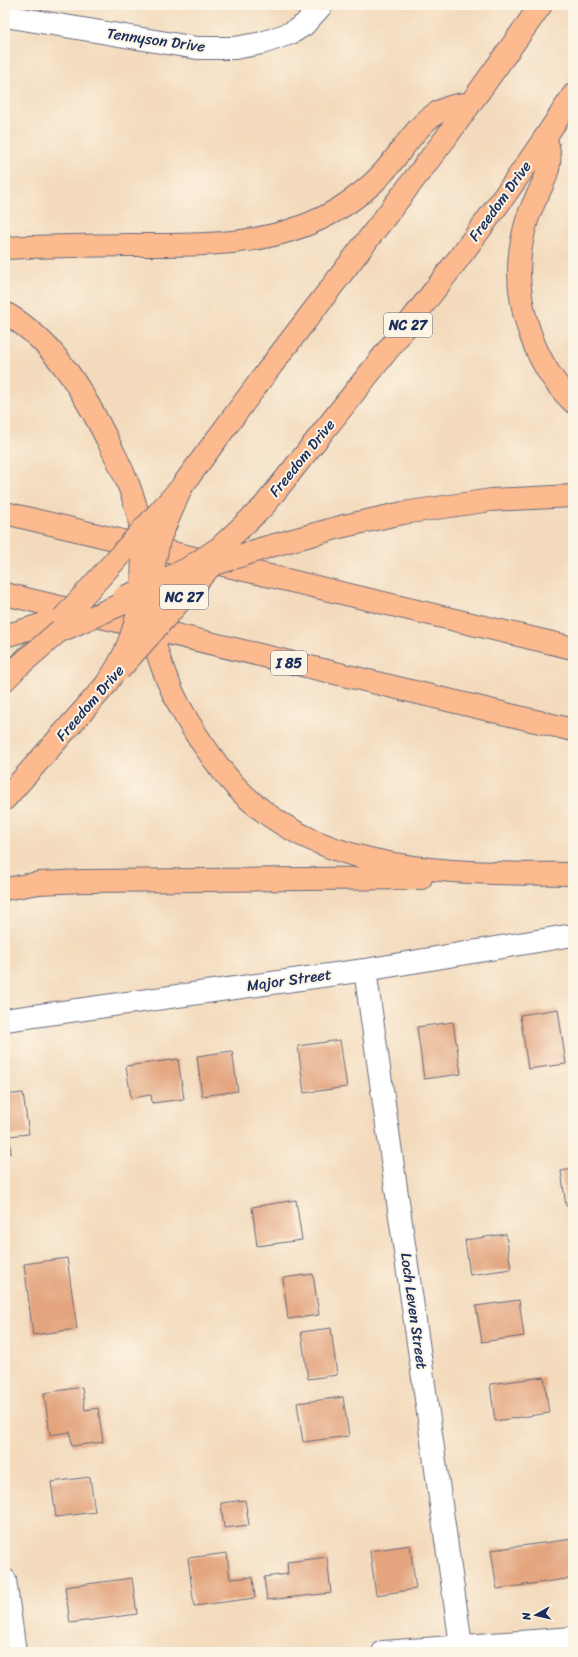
<svg xmlns="http://www.w3.org/2000/svg" width="578" height="1657" font-family="Sriracha,sans-serif">
<style>
.building{fill:#e3a47e}
.lines{fill:none;stroke-linecap:round;stroke-linejoin:round}
.minor-casing{stroke:#676b7f;stroke-width:24}
.tertiary-casing{stroke:#676b7f;stroke-width:24}
.primary-casing{stroke:#676b7f;stroke-width:24}
.motorway-casing{stroke:#676b7f;stroke-width:24}
.minor{stroke:#fff;stroke-width:22}
.tertiary{stroke:#fff;stroke-width:22}
.primary{stroke:#fcba8e;stroke-width:22}
.motorway{stroke:#fcba8e;stroke-width:22}
.primary-bridge-casing{stroke:#676b7f;stroke-width:24;stroke-linecap:butt}
.motorway-bridge-casing{stroke:#676b7f;stroke-width:24;stroke-linecap:butt}
.primary-bridge{stroke:#fcba8e;stroke-width:22}
.motorway-bridge{stroke:#fcba8e;stroke-width:22}
.labels{text-anchor:middle;dominant-baseline:central;stroke-width:4;stroke-linejoin:round;paint-order:stroke}
.shield{fill:#fcf5e5;stroke:#5e6a86;stroke-width:1}
.shield-label{font-size:14px;font-weight:bold;fill:#1b2f5e}
.street-label{font-size:15px;fill:#1b2f5e;stroke:#fcf5e5}
</style>
<rect width="100%" height="100%" fill="#fcf5e5"/>
<filter id="ink" filterUnits="userSpaceOnUse"><feTurbulence type="fractalNoise" baseFrequency=".025" numOctaves="2"/><feDisplacementMap in="SourceGraphic" scale="8" xChannelSelector="R" yChannelSelector="G"/><feConvolveMatrix kernelMatrix="1 2 1 2 8 2 1 2 1" color-interpolation-filters="sRGB"/></filter>
<filter id="wash" filterUnits="userSpaceOnUse"><feTurbulence type="fractalNoise" baseFrequency=".012" numOctaves="4" result="noise"/><feDisplacementMap in="SourceGraphic" scale="16" xChannelSelector="R" yChannelSelector="G"/><feGaussianBlur stdDeviation="0.9" result="paint"/><feColorMatrix in="noise" values="0 0 0 0 0 0 0 0 0 0 0 0 0 0 0 0 0 1.4 0 .05"/><feComposite in="paint" operator="in"/></filter>
<g filter="url(#wash)">
<rect width="100%" height="100%" fill="#f3dabc"/>
<g id="blocks">
<path class="building" d="M558,1009L566,1064L528,1069L520,1015Z
M453,1022L461,1074L424,1079L417,1027Z
M340,1040L347,1087L304,1093L298,1046Z
M232,1051L238,1091L202,1096L197,1056Z
M178,1059L184,1099L152,1103L151,1095L131,1098L126,1066Z
M23,1093L29,1134L9,1136L11,1153L5,1154V1095Z
M573,1169V1205L566,1206L561,1171Z
M296,1200L302,1240L257,1246L252,1207Z
M506,1234L511,1269L470,1275L465,1240Z
M67,1258L77,1329L33,1335L24,1264Z
M313,1274L319,1315L288,1319L283,1278Z
M519,1300L524,1336L482,1342L476,1306Z
M331,1328L337,1375L308,1379L301,1332Z
M544,1377L549,1413L495,1421L490,1384Z
M82,1387L85,1410L98,1408L103,1442L72,1446L70,1432L50,1435L44,1393Z
M343,1397L349,1436L303,1442L297,1403Z
M90,1477L95,1512L56,1517L51,1482Z
M245,1500L249,1525L224,1528L221,1503Z
M573,1539V1578L497,1589L491,1550Z
M410,1545L416,1589L376,1595L370,1551Z
M227,1553L230,1579L253,1577L255,1598L194,1606L188,1558Z
M327,1557L331,1593L267,1600L264,1577L288,1574L287,1562Z
M132,1578L137,1614L70,1623L65,1587Z"/>
</g>
</g>
<g filter="url(#ink)">
<use href="#blocks" fill-opacity="0" stroke="#676b7f" stroke-width="1"/>
<g class="lines">
<defs>
<path id="minor" d="M5,16L197,48H235L262,43L291,33L304,25L322,5
M365,970L462,1652
M5,1020L365,970L573,935
M5,1580L15,1652"/>
<path id="tertiary" d="M383,1652L573,1638"/>
<path id="primary" d="M182,486L277,358L445,139L541,5
M263,507C370,372 480,240 573,95
M5,680L32,652
M5,799L104,687"/>
<path id="motorway" d="M545,138C557,164 542,184 532,207C528,216 525,226 523,236C510,292 531,362 573,402
M5,248C45,246 86,246 126,245C199,245 276,248 340,208C354,199 368,189 380,176C409,146 423,104 470,104
M5,313C56,342 85,395 110,445C124,473 137,500 141,531
M5,513L573,648
M344,526L403,513L491,500L573,496
M5,594L573,730
M152,633C162,676 181,714 207,750C220,769 234,787 252,802C338,877 466,873 573,874
M5,636L63,618
M5,889L39,883L85,881L421,878"/>
</defs>
<use href="#minor" class="minor-casing"/>
<use href="#tertiary" class="tertiary-casing"/>
<use href="#primary" class="primary-casing"/>
<use href="#motorway" class="motorway-casing"/>
<use href="#minor" class="minor"/>
<use href="#tertiary" class="tertiary"/>
<use href="#primary" class="primary"/>
<use href="#motorway" class="motorway"/>
<defs>
<path id="primary-bridge" d="M63,618L179,490
M119,670L225,550"/>
<path id="motorway-bridge" d="M212,565L267,547L344,526
M152,574L159,540L182,486
M151,586L187,569L219,548L263,507
M150,596L149,611L152,633
M124,597L142,590L143,550L141,531
M19,666L58,632L142,595
M104,687C127,656 134,632 142,595"/>
</defs>
<use href="#primary-bridge" class="primary-bridge-casing"/>
<use href="#motorway-bridge" class="motorway-bridge-casing"/>
<use href="#primary-bridge" class="primary-bridge"/>
<use href="#motorway-bridge" class="motorway-bridge"/>
</g>
</g>
<g class="labels">
<g class="shield">
<rect x="384" y="313" width="48" height="24" rx="3"/>
<rect x="160" y="585" width="48" height="24" rx="3"/>
<rect x="271" y="651" width="36" height="24" rx="3"/>
</g>
<g class="shield-label">
<text x="408" y="325">NC 27</text>
<text x="184" y="597">NC 27</text>
<text x="289" y="663">I 85</text>
</g>
<g class="street-label">
<text transform="translate(156 40) rotate(8)">Tennyson Drive</text>
<text transform="translate(500 201) rotate(-54)">Freedom Drive</text>
<text transform="translate(302 458) rotate(-51)">Freedom Drive</text>
<text transform="translate(90 703) rotate(-49)">Freedom Drive</text>
<text transform="translate(289 980) rotate(-8)">Major Street</text>
<text transform="translate(414 1311) rotate(82)">Loch Leven Street</text>
</g>
</g>
<rect width="578" height="1657" fill="none" stroke="#fcf5e5" stroke-width="20"/>
<g transform="translate(536 1615) rotate(262)" stroke="#fcf5e5" stroke-width="3" paint-order="stroke">
<path d="M0-3L7 15L0 10L-7 15Z" fill="#1b2f5e"/>
<text y="-6" font-size="11" font-weight="bold" text-anchor="middle" fill="#1b2f5e">N</text>
</g>
</svg>
